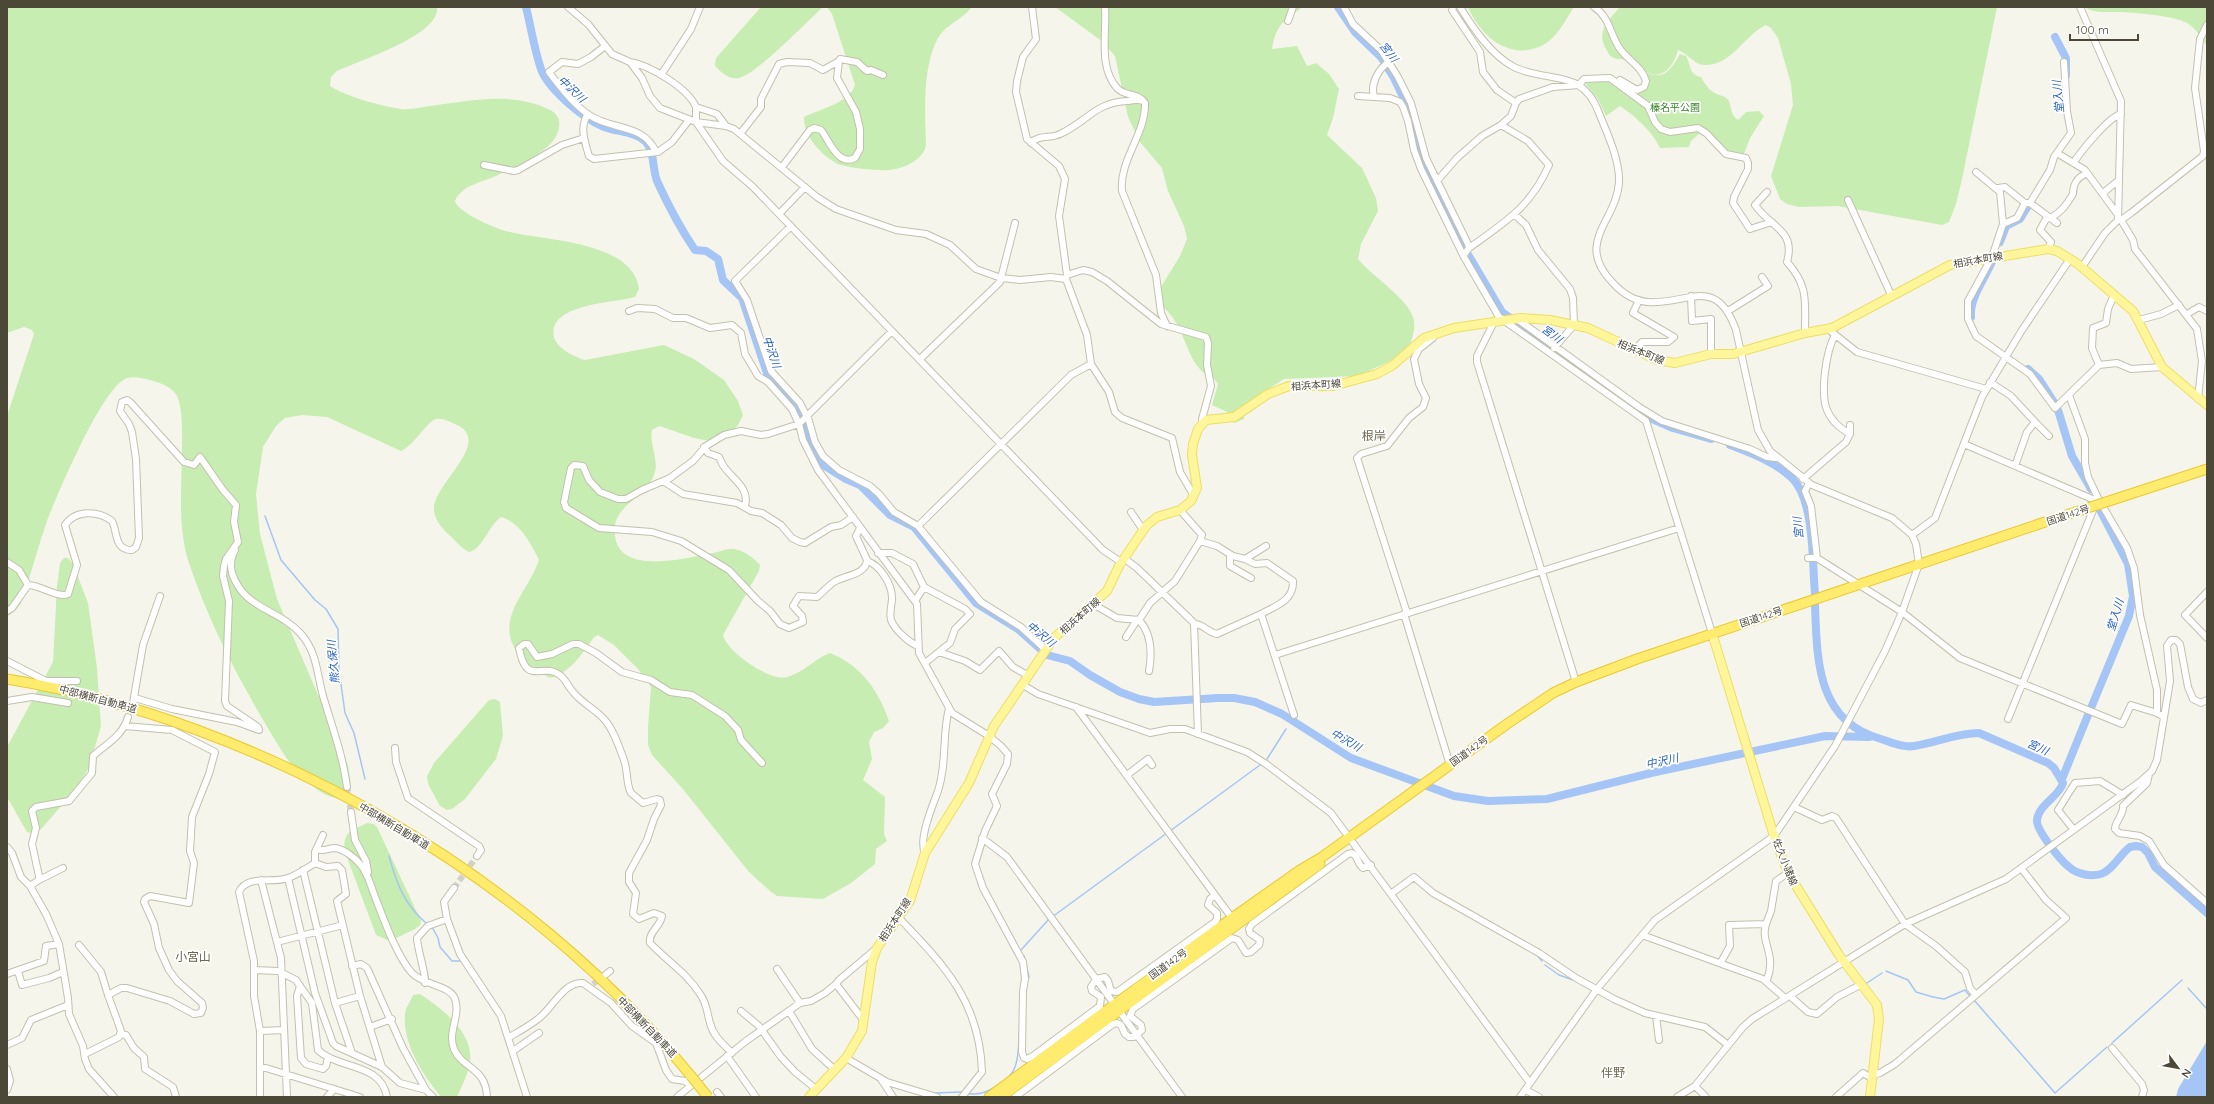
<svg xmlns="http://www.w3.org/2000/svg" width="2214" height="1104" font-family="Quicksand,'Noto Sans JP',sans-serif">
<style>
.green{fill:#c7edb2}
.water{fill:#a5c5f6}
.lines{fill:none;stroke-linecap:round;stroke-linejoin:round}
.stream{stroke:#a5c5f6;stroke-width:1.5}
.river{stroke:#a5c5f6;stroke-width:8}
.minor-tunnel{stroke:#d4d2c7;stroke-width:6;stroke-dasharray:6 3;stroke-linecap:butt}
.minor-casing{stroke:#c3c0ad;stroke-width:8}
.major-casing{stroke:#edde63;stroke-width:10}
.highway-casing{stroke:#e9c932;stroke-width:11}
.minor{stroke:#fff;stroke-width:6}
.major{stroke:#fff69c;stroke-width:8}
.highway{stroke:#ffeb6e;stroke-width:9}
.highway-bridge-casing{stroke:#e9c932;stroke-width:11;stroke-linecap:butt}
.highway-bridge{stroke:#ffeb6e;stroke-width:9}
.labels{text-anchor:middle;dominant-baseline:central;stroke-width:3.5;stroke-linejoin:round;paint-order:stroke}
.park-label{font-size:10px;fill:#378325;stroke:#fff}
.street-label{font-size:10px;fill:#4c4838;stroke:#fff}
.water-label{font-size:11px;font-style:italic;fill:#2762c1;stroke:#fff}
.quarter-label{font-size:12px;fill:#6f684e;stroke:#fff}
</style>
<rect width="100%" height="100%" fill="#f6f5eb"/>
<path class="green" d="M7,7H437C441,35 358,61 337,71L331,77L330,86C347,97 381,106 401,109C411,110 422,107 431,106C470,101 514,91 550,110C562,116 561,128 555,138C547,152 516,167 500,174C485,182 462,184 455,201C457,207 463,210 468,214C480,221 496,229 510,232C546,241 633,241 639,289L635,297C613,303 547,304 554,337C557,349 575,357 585,360L664,345L694,359L724,380L738,401L743,415C725,458 693,436 659,426L652,430C649,445 660,461 654,475C645,500 610,505 615,536C620,576 686,558 713,553C720,552 728,548 734,549C743,550 754,558 760,565L759,571L723,635C726,651 770,682 787,677C803,673 814,659 830,653C861,666 878,689 889,721L883,728L874,732L869,742L872,759L863,780L885,797L884,834L887,841L876,849L875,864L851,883L823,899L777,896L770,891L749,872L682,788L652,755L648,745V727L651,687L638,669L614,645L598,635L594,637C583,653 570,673 550,678C536,671 527,664 517,652C494,618 529,591 539,560C531,544 520,522 501,517C489,525 482,550 469,552C461,548 455,540 448,534C442,528 435,520 434,511C430,486 494,443 457,425C450,422 443,418 436,419C426,422 415,445 401,451L327,417L302,415L285,418L276,426L263,447L256,494L260,534L277,599L348,765L351,785L346,797C323,805 292,767 281,750C245,691 211,629 189,563C177,527 182,485 182,448C182,433 183,413 178,398C174,387 160,383 150,380C143,378 134,376 127,378C102,387 59,492 48,518C38,546 31,575 21,603L17,609L7,617V416L34,334L32,330L24,327L7,333Z
M761,7H972C963,19 945,25 938,38C922,67 925,113 926,145C923,160 905,168 890,170C881,171 847,168 838,164C822,156 803,136 804,117C820,109 849,103 855,85L832,14L827,7L822,8C805,23 757,74 739,78C729,80 721,72 715,66L716,58Z
M1055,7H1300V9C1282,22 1276,26 1272,49L1297,46L1307,66L1316,63L1329,74L1339,89L1333,118L1327,135L1362,168L1376,198L1378,211L1361,244L1358,259C1372,276 1407,298 1413,317C1417,327 1411,343 1407,353L1358,376L1284,379L1244,405V419L1234,423L1227,412L1212,405L1218,384L1211,375H1206C1182,356 1188,324 1157,302L1156,295L1180,256L1187,239L1184,226L1168,191L1162,168L1140,142L1128,117L1115,56L1103,42Z
M1468,7H1574C1566,19 1557,38 1543,45C1510,62 1480,36 1468,7Z
M1620,7H1997L1962,179L1956,204L1949,222L1942,225L1838,206L1799,207L1787,204L1780,199L1771,176L1793,105L1791,84L1778,38L1771,28L1766,25C1744,35 1732,66 1704,65C1695,65 1688,54 1678,50C1675,62 1666,78 1651,74C1642,71 1635,63 1626,60C1622,59 1618,60 1614,58C1609,56 1608,52 1605,47C1596,30 1610,19 1620,7Z
M2084,7H2207V46C2202,39 2196,28 2187,23C2175,16 2133,12 2117,12C2106,12 2094,13 2084,7Z
M1680,54L1686,56C1691,65 1689,75 1701,77C1704,82 1707,88 1713,92C1718,96 1726,95 1729,101C1732,109 1730,114 1738,120L1746,112L1759,111L1764,116L1750,138L1742,159L1724,157L1701,132L1691,141L1689,147L1660,148C1652,131 1636,117 1620,106L1606,116L1598,99L1585,83L1611,81L1631,88L1646,86L1642,71C1655,77 1664,78 1673,65C1676,62 1677,58 1680,54Z
M64,558H68L73,564L88,603L97,668L101,726L89,768L74,791L43,827C37,833 34,834 27,832L7,797V747L53,662L57,586L60,563Z
M495,699L500,702L503,736L496,759L465,799L452,809L447,810L440,806L428,784L427,776L434,763L489,700Z
M367,823L374,824L377,827L421,921L420,925L415,929L390,941L376,935L345,852C342,832 351,831 367,823Z
M420,994C441,1008 474,1032 470,1062C468,1074 462,1086 457,1097H441C423,1075 399,1039 406,1009C408,1005 411,1000 413,995Z"/>
<path class="water" d="M2207,1041V1097H2176L2178,1089Z"/>
<g class="lines">
<path class="stream" d="M265,516L281,560L315,600L326,609L338,629L339,670L345,713L354,733L365,779
M1291,722L1293,720
M1267,759L1286,729
M1170,831L1260,765
M389,856C397,885 404,904 427,924
M1052,917L1167,833
M432,927L438,938L440,947L452,961H462
M1021,950L1049,919
M1536,954L1542,961
M1024,956L1029,977
M1545,965L1559,975L1576,981
M1886,971L1908,980L1916,992L1933,997L1944,999L1965,990L1970,996
M1867,983L1882,973
M2188,988L2207,1009
M1974,1000L2055,1093L2107,1047
M2112,1043L2182,980
M934,1093L961,1092
M967,1093C982,1098 1010,1082 1015,1067C1019,1056 1019,1044 1019,1033"/>
<path class="river" d="M526,7C531,27 534,49 541,69C548,89 583,118 602,126C615,132 634,131 645,141C655,151 652,168 657,181C668,205 680,228 695,250L706,251L718,259L723,280L742,298L768,376L796,405L807,438L817,457L825,466L846,479L860,485L890,515L914,527L976,603L1018,629L1047,655L1070,661L1090,675L1120,692L1139,699L1154,702L1218,698H1234L1255,702L1282,714L1351,758L1454,796L1488,801L1547,799L1651,773L1825,736L1869,737
M1338,7L1355,32L1381,57L1394,78L1405,101L1425,166L1463,246L1502,312L1650,418L1673,428L1711,439
M2055,37L2066,58V76
M2000,242L2006,226L2020,219L2028,206
M1971,317C1969,299 1985,278 1992,262
M2028,369L2039,379L2055,404
M2058,410L2072,456L2091,489
M1730,445C1751,453 1775,462 1792,478C1815,501 1812,562 1815,594
M1815,605C1817,661 1817,722 1881,739C1891,742 1903,748 1914,746C1936,743 1956,733 1979,733L2048,763L2054,768L2063,783C2059,797 2039,804 2037,820C2036,830 2060,860 2069,867C2077,874 2090,877 2101,874C2113,870 2120,854 2130,847L2136,846L2142,847L2148,853L2155,867L2207,913
M2091,708L2129,616L2133,596L2128,564L2098,506
M2062,779L2088,715"/>
<path class="minor-tunnel" d="M347,787L351,812
M454,888L477,856
M593,984L602,977"/>
<defs>
<path id="minor" d="M568,7L588,24L612,54L630,62L642,78L650,96L660,108L696,122L726,126L734,129L817,197L836,209L896,230L926,234L950,245L976,269L1001,278L1020,280L1051,277L1066,279
M1032,7L1036,39L1023,57L1017,81L1016,92L1027,139L1059,166L1065,179L1059,216L1067,275
M1105,7C1107,32 1098,67 1117,88C1125,97 1138,92 1145,103C1146,134 1119,160 1122,191L1156,275L1161,313L1167,326
M1344,7L1353,24L1381,50L1398,77L1411,103L1426,158L1468,244L1469,248L1464,255
M1453,7L1452,10L1480,52L1483,72L1497,90L1516,103L1519,99L1553,87L1579,85L1584,79L1610,78L1648,106L1655,122L1661,129L1670,132L1698,128L1706,133L1726,154L1746,158L1748,163V169L1734,197L1733,203L1750,229L1772,222
M1460,7C1473,28 1491,55 1514,67C1549,84 1582,67 1599,113C1607,133 1620,160 1619,182C1617,221 1574,242 1612,282C1621,292 1634,301 1648,302C1688,305 1716,274 1736,330L1758,430L1770,451L1812,485L1892,518L1912,535L1916,544L1919,564L1902,612L1885,651L1835,746L1774,836L1655,920L1597,989L1520,1097
M1594,7C1610,17 1610,35 1620,49C1628,60 1642,67 1646,81L1644,87L1637,90L1620,80
M2080,7L2121,101L2118,220
M1288,21L1293,7
M605,46L591,57L578,64L562,62L549,72C560,87 573,104 589,115C613,131 643,123 656,152
M630,62C649,65 688,88 696,107V122
M2064,62L2067,111L2071,133L2054,157L2050,170L2030,203H2025L2017,218L2003,224L1992,257L1968,301V319L1976,336L2030,374L2055,408L2099,365L2117,363L2131,369L2162,367
M661,75L691,29L700,7
M1358,96L1390,98L1400,102L1403,107L1408,121L1414,150L1421,169L1464,257L1499,317L1646,421L1712,633
M1374,96C1370,84 1379,68 1389,62
M696,107L717,114L726,126
M588,114C579,127 585,142 589,156L594,159L658,152L672,142L689,120
M696,122L723,161L753,187L1103,550L1121,562
M740,134L761,107V99L779,64L787,62L810,63L823,70L839,61
M1031,143C1039,134 1051,139 1060,134C1087,122 1095,102 1128,101C1133,100 1139,99 1143,101
M2057,153L2085,170L2118,215
M2074,162C2082,150 2109,117 2121,114
M484,165L514,171L518,170L562,145L584,138
M782,167L810,130L814,128L821,130C829,140 838,167 855,158L860,149V129L856,112L837,78L839,61L840,59L857,62L867,71L871,70L883,75
M1976,172L2000,192L2003,224
M1437,181L1457,158L1482,136L1501,125L1511,116L1516,103
M1998,188L2005,187L2025,203
M1767,192L1755,205C1771,228 1796,230 1787,262C1809,286 1805,303 1805,333
M2103,193L2119,180
M1848,200L1892,297
M2030,203L2057,223
M779,214L805,187
M1515,215L1526,225L1538,250L1570,289L1573,298L1574,325L1554,348
M2121,220L2133,240L2135,249L2197,329L2202,361L2198,399
M791,226L735,281L747,300L771,371L800,403L809,421L815,442L823,456L839,470L870,486L879,494L894,512L918,526L981,602L1021,627L1046,650
M1469,248C1505,222 1530,208 1549,165L1528,141L1501,125
M2048,249L2051,242L2040,230L2046,219C2059,216 2067,204 2073,194C2073,185 2077,177 2086,174
M2082,267L2105,233L2118,220H2121L2131,213L2203,156L2204,151L2195,88L2200,39L2207,25
M1066,278L1067,275L1083,270L1092,272L1107,281L1161,324L1206,337L1208,343L1207,365L1211,386L1202,419L1203,422
M1066,279L1087,335L1091,364L1109,392L1115,412L1122,418L1172,438L1180,472L1194,496
M1691,296L1692,321L1711,319V354
M629,311L637,308L655,309L673,318H686L710,328L732,325L741,333L745,354L758,376L768,382L792,409L799,424L803,440L818,470L917,604L919,653L952,713L989,736L1001,746L1008,754L1007,764L992,794L997,806L985,831L975,864L983,888L1023,962L1025,979L1023,991L1022,1052L1024,1058L1027,1059L1033,1056L1100,1006L1101,997L1092,991L1091,987L1096,979L1105,977L1108,981L1111,991L1117,992L1215,922L1217,919V913L1208,905L1210,899L1214,896
M1728,311L1768,286L1762,277
M2187,314L2199,307L2207,311
M1517,319L1639,407L1662,421L1750,449L1767,457L1776,458
M2139,320L2161,314L2179,305
M1494,322L1477,356V362L1576,682
M1828,329L1857,352L1986,389
M1835,335C1826,351 1820,393 1827,410C1832,422 1840,428 1850,434
M1635,350L1642,342H1668L1674,337L1633,313L1639,300
M920,359L1000,282L1015,223
M2099,365L2092,348L2093,328L2106,323L2108,309L2114,295
M1990,382L2011,396L2035,422L2027,432L2015,466
M2069,395L2085,439V463L2088,477L2098,498L2127,548L2134,568L2140,615L2157,690V713
M2035,422L2049,436
M1964,444L2097,501
M704,447L708,453L719,457C721,461 722,465 725,468C733,479 750,489 745,505
M1803,479L1846,442L1850,434V425
M663,481L683,494L737,503L751,511L762,513L781,525L792,538L800,542L805,543L831,527L841,525L853,517
M1809,483L1805,491L1811,506L1817,558L1902,612L1960,658L2122,724L2131,705L2157,713L2164,717
M1131,512L1143,530
M918,526L1071,375L1091,364
M860,528L856,536L867,560C866,575 845,575 834,582C828,586 823,592 817,597L799,596L793,606L802,616L803,622L789,628L780,624L770,611L758,601L729,570L681,541L652,532L599,528L566,508L564,502L571,468L574,465L583,466L589,480L600,492L618,499H626L642,490L670,478L693,461L706,446L724,435L741,431L761,435L768,434L799,424L892,331
M1912,535L1935,518L1982,397L2022,330L2070,259
M1200,541L1217,546L1233,556L1245,559L1266,546
M235,550C231,557 230,565 232,573C244,610 278,608 301,634C317,652 317,674 323,696C332,726 343,756 347,787
M878,553H892L913,564L924,587L965,609L970,614L955,629L950,643L925,663
M1230,555V566L1251,578
M1808,558H1817
M1125,559L1137,568L1194,623L1198,734
M1245,559L1255,564L1267,563L1293,581C1294,601 1275,606 1261,614
M867,561C880,565 892,584 892,598C892,605 889,613 891,620C895,630 908,642 918,646
M7,562L19,570L28,585
M28,585C40,585 60,599 68,594L77,565L65,525C76,509 99,511 112,521C118,533 114,550 132,550L136,547L139,538L136,459L132,432L129,424L120,411L122,402L127,400L130,402L184,462L194,465L200,457L223,490L236,505L234,522L238,542L226,559L224,566L223,576L229,601L225,701L227,706L258,727L259,730L237,722L172,709L135,698
M2207,592L2185,615L2207,638
M915,601L924,587
M1093,604L1117,618L1139,620L1150,603L1175,581L1200,541L1202,535L1180,510
M7,611L12,608L28,585
M1407,613L1357,458L1361,454L1387,446L1409,418L1423,407L1426,398L1419,384L1414,359L1419,349L1433,338
M1404,614L1450,765
M1139,620C1152,634 1152,654 1149,671
M1195,624C1203,624 1209,633 1217,634L1261,614L1294,715
M1126,637L1137,620
M939,652L965,661L980,670L999,651L1013,667L1029,676
M1275,655L1679,528
M7,661L46,681H77
M1023,685L1038,694L1150,733L1170,729H1185L1247,752L1266,764L1331,813L1530,1083
M7,701L32,697L68,703
M133,703L143,645L160,596
M1076,707L1232,918
M2008,719L2096,503
M395,748L396,762L408,798L479,846L481,850L477,856
M2149,774L2147,783L2123,806C2124,815 2115,821 2115,829L2119,833L2140,836L2149,841L2164,865L2207,903
M1127,775L1148,759L1152,765
M1794,807L1822,820L1832,816L1836,818L1905,924L1936,946L1965,972L1970,988L1975,994
M351,812L355,840L366,861L368,872
M2074,830L2058,810L2075,783L2100,781L2123,795
M982,838L1007,857L1182,1097
M7,847L12,853L21,877L30,886L46,914L59,944L68,998L69,1014L83,1046L85,1059L89,1069L114,1097
M318,849C322,852 329,848 335,848C344,849 355,858 360,864C368,873 370,884 374,894C382,915 397,957 412,973C423,985 450,985 455,999C461,1016 447,1032 454,1049C462,1069 486,1067 487,1097
M925,853C918,839 933,805 938,791C947,764 942,735 949,708
M315,863L326,867L338,866L342,870L346,894L337,901L360,996L382,1067
M315,863V852L323,835
M303,870L335,1003L352,1053
M288,878L315,993L333,1043L336,1046L382,1067L400,1083L426,1090
M39,880L63,868
M261,880L281,958L287,1097
M30,886L39,880V876L32,844L36,828L32,811L36,807L69,801L92,773L93,756C107,743 122,737 128,717
M454,888L444,902L447,919L460,954L501,1016L527,1097
M1392,893L1414,877L1433,893L1539,953L1576,978L1614,999L1645,1013L1705,1027L1728,1045
M899,918C945,966 980,1002 982,1072L962,1097
M1766,924C1760,943 1777,954 1767,980
M1642,935L1763,979L1785,998
M277,942L343,925
M79,945L101,972L108,995
M1721,962L1730,946L1729,925L1766,924L1771,911L1776,881L1788,873
M352,966L361,964L367,968L403,1048L426,1090L433,1097
M777,969L800,1003
M254,970L278,971L296,980L300,986L312,1003L318,1050C339,1070 381,1062 387,1097
M18,971L22,985L49,978L63,972
M7,974L44,961L46,946L59,944
M605,975L610,971
M425,983C427,979 417,947 417,938L428,926L447,919
M836,984L864,1021
M300,986L297,996L301,1058L306,1064L323,1069L326,1066L328,1058
M1790,996L1808,1012L1817,1014L1837,997L1862,984
M335,1003L360,996
M741,1011L759,1026L781,1057L795,1072L816,1089
M789,1011L812,1049L835,1070
M1656,1016L1659,1040
M370,1027L392,1019
M260,1031L284,1030
M121,1034L126,1035L134,1048L144,1057L145,1069L173,1087L176,1097
M508,1038C518,1032 529,1026 538,1019C552,1009 564,981 583,983L611,1003L632,1026L656,1043L666,1070L672,1079L685,1081L690,1085
M7,1045L22,1038L31,1020L68,1005
M2112,1048L2142,1084L2144,1090L2142,1097
M513,1051L539,1033
M732,1053C723,1044 713,1036 710,1023C707,1013 707,1003 700,994C687,973 667,961 650,943C648,932 661,926 662,916L654,913L639,919L633,914L636,893L629,882V873L647,840L654,819L661,805L660,800L657,799L643,803L631,793C626,784 628,771 624,760C619,747 614,730 604,719C595,709 582,703 574,693C569,688 566,680 561,676C542,660 527,689 519,648L524,644H528L537,657L552,654L573,644H579L596,653L622,672L651,680L670,692L692,695L725,716L738,730L741,740L762,763
M85,1054L119,1037L121,1031L108,995L121,988H127L170,1001L194,1014L201,1013L203,1008L202,1003L177,981L169,970L159,948L154,924L144,902L145,899L150,896L189,903L194,863L190,851L192,817L209,774L215,752L172,730L125,726
M727,1056L756,1097
M846,1058L887,1082L937,1097
M260,1068H266L360,1097
M7,1069L10,1081L7,1090
M1873,1075L1880,1073L1895,1064L2066,918L2046,900L2021,868
M881,1079L893,1097
M1695,1086L1706,1097
M1526,1090L1539,1097
M717,1092L721,1097
M260,1097V1031L254,996V961L239,892C247,874 273,884 288,878C297,875 307,868 315,863
M327,1097L334,1089
M677,1097L746,1041L800,1003L811,1001L825,993L836,984L839,980L877,948
M1015,1097L1113,1024L1117,1023L1121,1025L1125,1034L1129,1037H1134L1142,1030L1141,1025L1130,1016L1133,1009L1232,938L1238,940L1246,953L1251,952L1259,945L1260,940L1250,933L1249,929L1252,924L1348,854L1352,853C1359,857 1357,864 1363,868L1371,865
M1677,1097L1695,1086L1743,1027L1752,1019L1905,924L2006,879L2141,781L2152,771L2157,760L2170,681L2167,646L2171,640H2176L2180,644L2188,687L2193,699L2201,703L2207,700
M1836,1097L1863,1073L1873,1079"/>
<path id="major" d="M1712,633L1774,836L1788,873L1839,955L1877,1005L1879,1019L1870,1097
M809,1097L846,1058L862,1031L872,962L877,948L910,901L925,853L969,783L994,726L1054,638L1107,591L1119,566L1146,526L1157,517L1180,510L1191,501L1197,488L1192,455L1193,444L1198,429L1206,420L1234,417L1268,394L1289,386H1333L1377,374L1393,365L1424,338L1454,328L1521,318L1550,320L1588,328L1657,360L1675,363L1711,354H1733L1805,333L1832,328L1950,265L2048,249L2057,251L2078,264L2133,311L2162,367L2207,405"/>
<path id="highway" d="M2106,502L2207,469
M7,679C262,721 528,875 691,1076
M989,1097L1232,918L1300,870L1322,857L1507,724L1553,693L1576,682L1637,659L2054,519
M1001,1097L1320,864"/>
</defs>
<use href="#minor" class="minor-casing"/>
<use href="#major" class="major-casing"/>
<use href="#highway" class="highway-casing"/>
<use href="#minor" class="minor"/>
<use href="#major" class="major"/>
<use href="#highway" class="highway"/>
<defs>
<path id="highway-bridge" d="M2054,519L2106,502
M691,1076L708,1097"/>
</defs>
<use href="#highway-bridge" class="highway-bridge-casing"/>
<use href="#highway-bridge" class="highway-bridge"/>
</g>
<g class="labels">
<g class="park-label">
<text x="1675" y="107">榛名平公園</text>
</g>
<g class="street-label">
<text transform="translate(1978 260) rotate(-10)">相浜本町線</text>
<text transform="translate(1641 352) rotate(22)">相浜本町線</text>
<text transform="translate(1316 385) rotate(-4)">相浜本町線</text>
<text transform="translate(2068 515) rotate(-18)">国道142号</text>
<text transform="translate(1080 616) rotate(-41)">相浜本町線</text>
<text transform="translate(1761 617) rotate(-18)">国道142号</text>
<text transform="translate(98 699) rotate(15)">中部横断自動車道</text>
<text transform="translate(1469 751) rotate(-36)">国道142号</text>
<text transform="translate(394 826) rotate(31)">中部横断自動車道</text>
<text transform="translate(1785 862) rotate(68)">佐久小諸線</text>
<text transform="translate(895 920) rotate(-57)">相浜本町線</text>
<text transform="translate(1168 964) rotate(-36)">国道142号</text>
<text transform="translate(647 1027) rotate(46)">中部横断自動車道</text>
</g>
<g class="water-label">
<text transform="translate(1389 52) rotate(52)">宮川</text>
<text transform="translate(572 89) rotate(43)">中沢川</text>
<text transform="translate(2058 97) rotate(-96)">堂入川</text>
<text transform="translate(1552 334) rotate(36)">宮川</text>
<text transform="translate(772 352) rotate(71)">中沢川</text>
<text transform="translate(1798 528) rotate(-96)">宮川</text>
<text transform="translate(2115 615) rotate(-73)">堂入川</text>
<text transform="translate(1041 634) rotate(39)">中沢川</text>
<text transform="translate(333 662) rotate(-95)">熊久保川</text>
<text transform="translate(1346 740) rotate(30)">中沢川</text>
<text transform="translate(2038 747) rotate(24)">宮川</text>
<text transform="translate(1662 761) rotate(-13)">中沢川</text>
</g>
<g class="quarter-label">
<text x="1374" y="435">根岸</text>
<text x="193" y="956">小宮山</text>
<text x="1613" y="1072">伴野</text>
</g>
</g>
<rect width="2214" height="1104" fill="none" stroke="#4c4838" stroke-width="16"/>
<g transform="translate(2178 1068) rotate(122)" stroke="#ffffff" stroke-width="3" paint-order="stroke">
<path d="M0-3L7 15L0 10L-7 15Z" fill="#4c4838"/>
<text y="-6" font-size="11" font-weight="bold" text-anchor="middle" fill="#4c4838">N</text>
</g>
<path d="M2070 34v6h68v-6" fill="none" stroke="#4c4838" stroke-width="2"/>
<text x="2076" y="34" font-size="12" fill="#4c4838" stroke="#ffffff" stroke-width="3" paint-order="stroke">100 m</text>
</svg>
